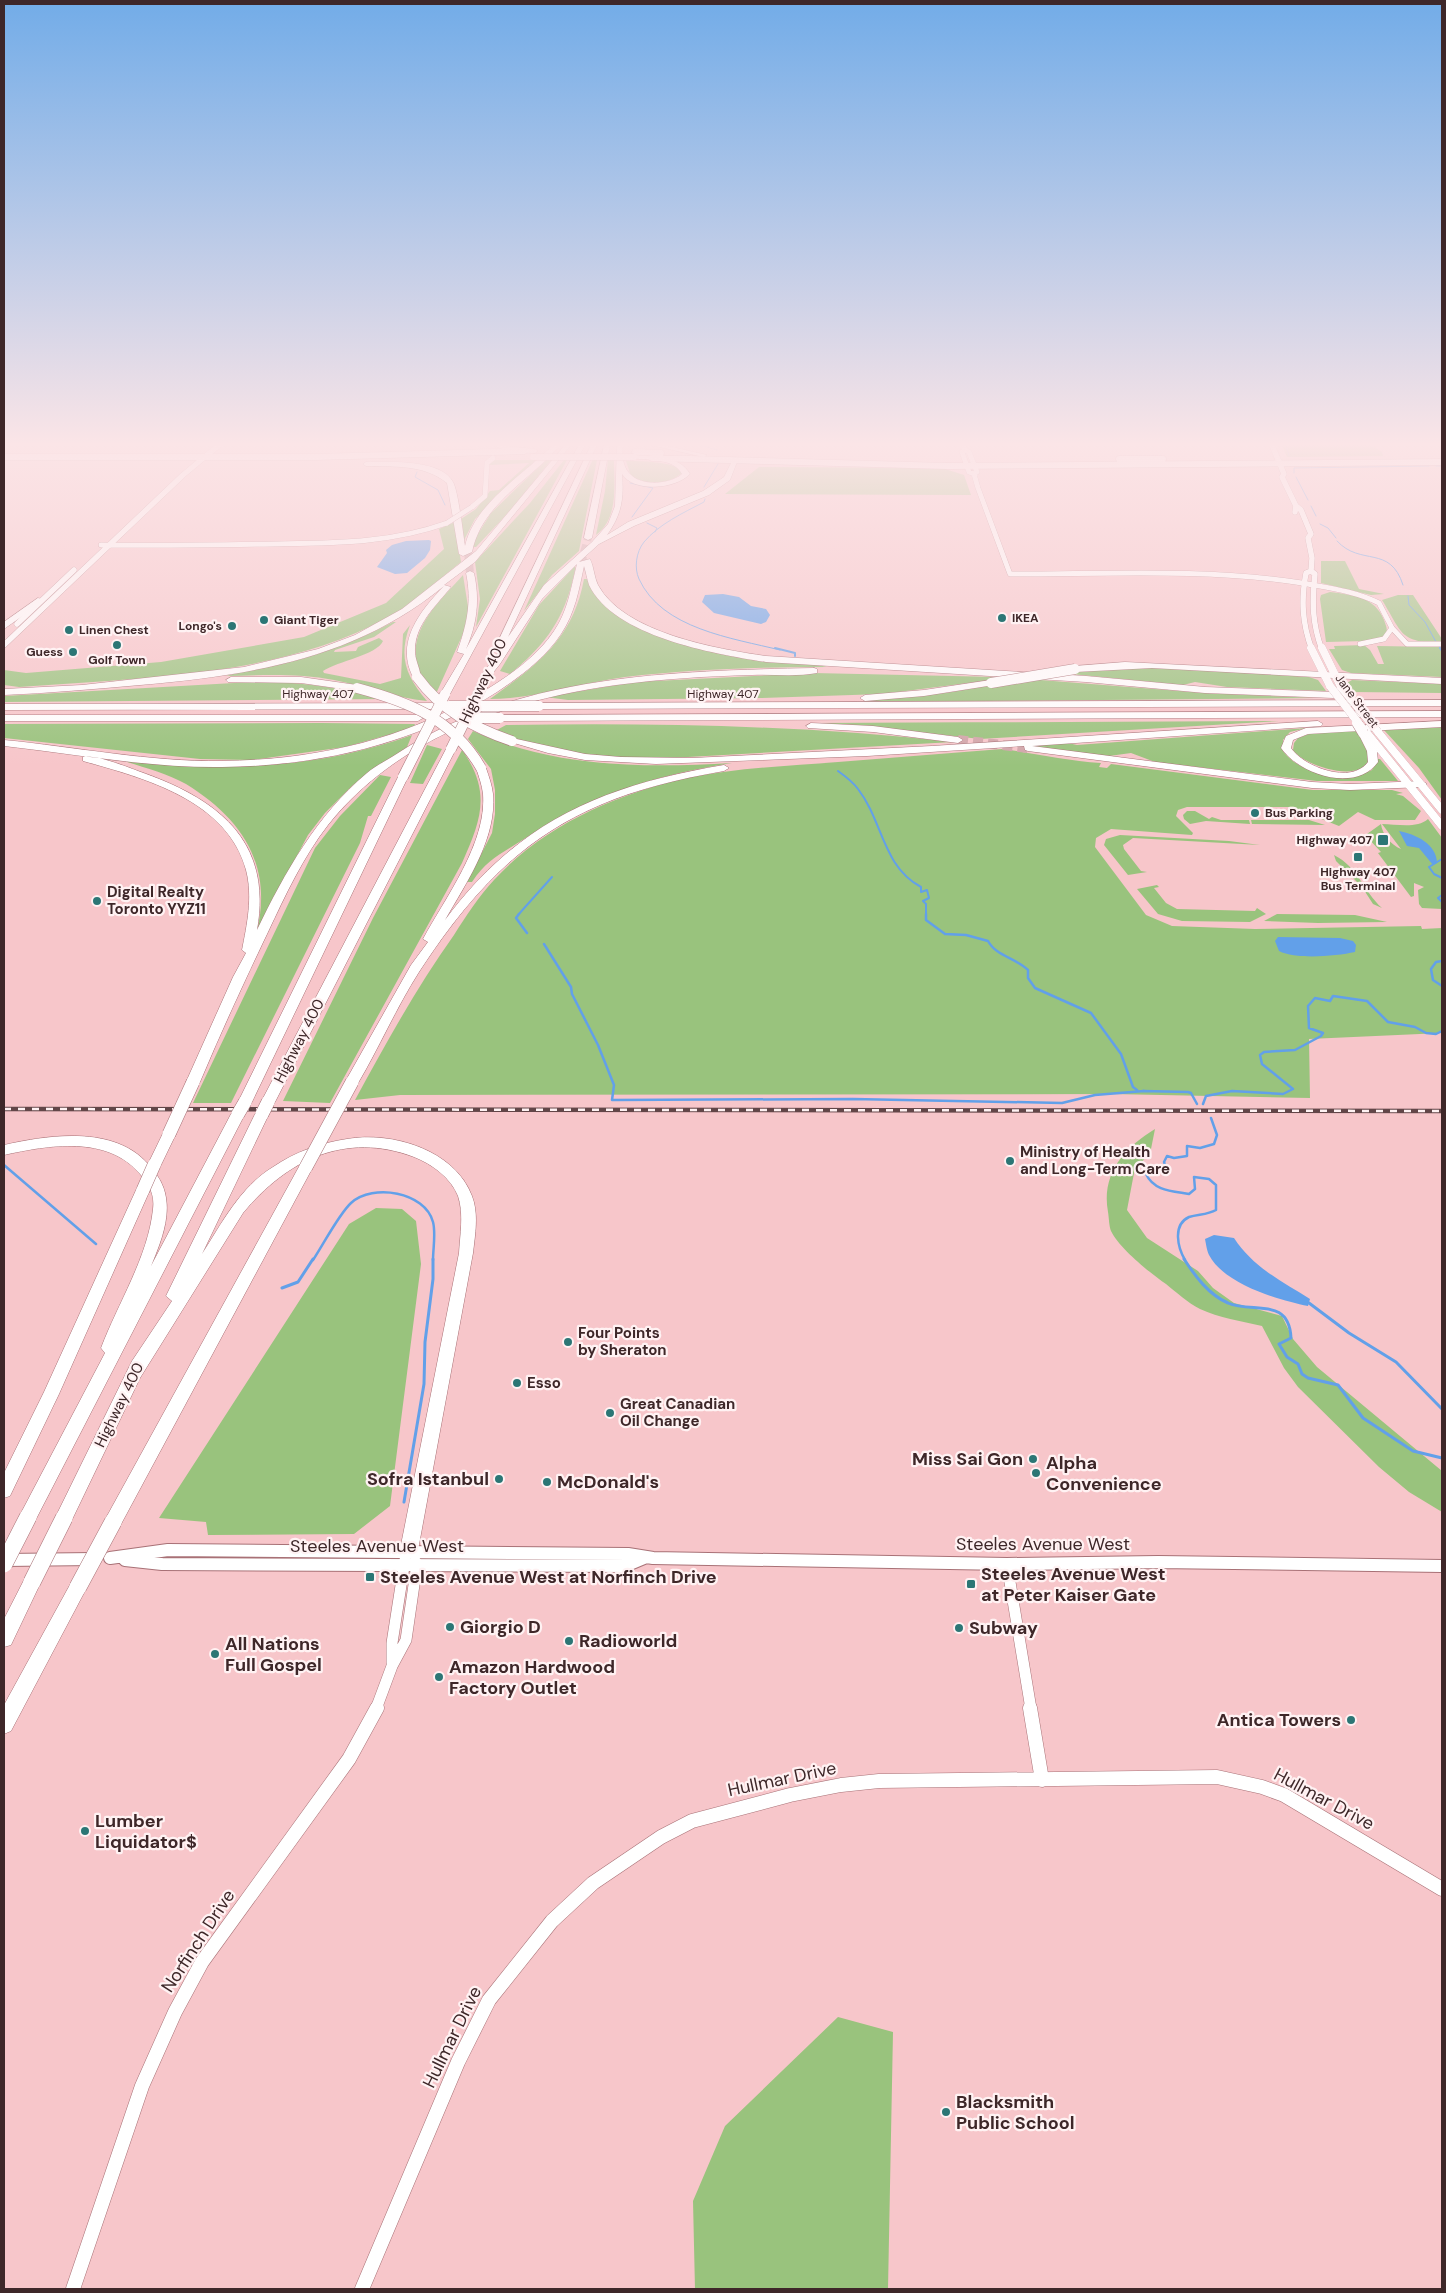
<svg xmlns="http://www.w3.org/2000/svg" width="1446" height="2293" font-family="'DM Sans',sans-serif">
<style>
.green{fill:#99c37d}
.water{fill:#62a0e9}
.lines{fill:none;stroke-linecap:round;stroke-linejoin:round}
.stream-far3{stroke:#62a0e9;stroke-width:1}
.stream-far2{stroke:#62a0e9;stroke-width:2}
.stream-far1{stroke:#62a0e9;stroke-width:2.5}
.stream{stroke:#62a0e9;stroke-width:3}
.motorway-tunnel-far1{stroke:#d2a6aa;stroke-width:8;stroke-dasharray:8 4;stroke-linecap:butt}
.motorway-tunnel{stroke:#d2a6aa;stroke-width:10;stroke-dasharray:10 5;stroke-linecap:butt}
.tertiary-far2-casing{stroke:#a87176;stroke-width:5.5}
.tertiary-far1-casing{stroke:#a87176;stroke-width:12}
.tertiary-casing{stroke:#a87176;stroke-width:15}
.secondary-far2-casing{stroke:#a87176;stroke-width:6}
.secondary-far1-casing{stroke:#a87176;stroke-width:8}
.secondary-casing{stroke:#a87176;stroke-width:14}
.primary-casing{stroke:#a87176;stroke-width:7}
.motorway-casing{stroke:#a87176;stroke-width:1}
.tertiary-far2{stroke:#fff;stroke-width:5}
.tertiary-far1{stroke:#fff;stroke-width:11}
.tertiary{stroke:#fff;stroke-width:14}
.secondary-far2{stroke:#fff;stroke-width:5.5}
.secondary-far1{stroke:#fff;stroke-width:8}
.secondary{stroke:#fff;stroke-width:12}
.primary{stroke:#fff;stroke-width:6}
.motorway{fill:#fff;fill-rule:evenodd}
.rail-casing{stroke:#624648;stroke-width:4.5}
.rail{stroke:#fff2f3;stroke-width:2.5;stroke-dasharray:7;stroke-linecap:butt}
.tertiary-bridge-casing{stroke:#a87176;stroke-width:5.5;stroke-linecap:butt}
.secondary-bridge-casing{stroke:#a87176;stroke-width:8;stroke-linecap:butt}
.primary-bridge-casing{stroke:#a87176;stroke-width:7;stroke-linecap:butt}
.motorway-bridge-far2-casing{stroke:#a87176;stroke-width:11;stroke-linecap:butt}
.motorway-bridge-far1-casing{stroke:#a87176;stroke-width:14;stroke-linecap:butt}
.motorway-bridge-casing{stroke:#a87176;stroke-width:18;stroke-linecap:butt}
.tertiary-bridge{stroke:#fff;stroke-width:5}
.secondary-bridge{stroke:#fff;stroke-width:8}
.primary-bridge{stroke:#fff;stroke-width:6}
.motorway-bridge-far2{stroke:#fff;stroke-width:10}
.motorway-bridge-far1{stroke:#fff;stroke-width:13}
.motorway-bridge{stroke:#fff;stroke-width:17}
.poi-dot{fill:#2c7675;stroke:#fff2f3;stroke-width:2}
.labels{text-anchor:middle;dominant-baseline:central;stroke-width:4.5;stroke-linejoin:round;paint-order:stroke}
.far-poi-label{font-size:12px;font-weight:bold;fill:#3e2729;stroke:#fff2f3;text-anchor:start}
.far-street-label{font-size:12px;fill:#3e2729;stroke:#fff2f3}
.street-label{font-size:15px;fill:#3e2729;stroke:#fff2f3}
.poi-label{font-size:15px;font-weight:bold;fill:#3e2729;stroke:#fff2f3;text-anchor:start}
.near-poi-label{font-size:18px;font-weight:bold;fill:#3e2729;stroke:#fff2f3;text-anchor:start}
.near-street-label{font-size:18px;fill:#3e2729;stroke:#fff2f3}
</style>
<rect width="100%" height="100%" fill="#f7c6ca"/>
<path class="green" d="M1282,445H1371L1382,452L1383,456L1287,457Z
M547,459H552L511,510L476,547H473V542L491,513Z
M593,459L597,460L579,551L552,575L524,611Z
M608,459H614C614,485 619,518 596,535L605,491Z
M493,460H536L475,519L464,540L461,519L476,509L490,491L499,490L529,463L489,465Z
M564,460H567L476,627L480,599L475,562L530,503Z
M626,461C638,461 676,461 683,472C670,485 646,485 631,476Z
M759,467L942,468L964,475L971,495L725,494Z
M455,522L461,562C438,580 415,603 389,617C276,678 144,677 19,687L4,685V670L26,673L161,662L304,637L386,603L444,549L439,529Z
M1321,561H1345L1359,589L1384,594L1371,595L1321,583Z
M575,566C576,569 573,578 572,583C562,623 541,649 510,674L500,671L539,605Z
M463,575L469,613L467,625L435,696C430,688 424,681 420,673C403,633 439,602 463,575Z
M584,579H587C604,632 718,656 767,662C786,664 809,662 827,667C760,667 692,669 625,677C580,683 535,699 490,699C537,665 573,639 584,579Z
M1330,592C1353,595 1375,597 1384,620C1386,626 1388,629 1386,636L1365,641L1326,642L1320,599L1321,595Z
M1398,595H1413L1442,639V643C1399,642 1403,634 1382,600Z
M393,622H396L374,637L335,650L334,652L356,651L358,647L379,638L383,641C377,655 338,661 323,671L324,673L380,684L401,678L403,634L410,625C398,657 406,676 427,701C395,698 365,686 334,680C299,673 261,675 226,676C247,670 269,668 290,662C326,653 360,639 393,622Z
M1364,645L1370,650L1378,664H1384L1377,646L1442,647V677L1351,673L1342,670L1329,649H1335L1334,646Z
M1123,667L1186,669L1309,677L1318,680L1326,691L1227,687L1195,682L1183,685L1061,673Z
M813,673L998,677L1000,679L882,694L761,698L568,700L545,697L635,682Z
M1028,679L1205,693L1316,698L864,702V699L945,693Z
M1352,680L1442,684V693L1353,692L1347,683Z
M268,681C308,684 346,688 384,699L4,702V696Z
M1279,721L980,739L856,725L814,723Z
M321,723L415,724L413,728L345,747L252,760L200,759L4,738V724Z
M506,725C655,723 804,725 953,742L652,759C598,757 545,752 495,731Z
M1442,727V800L1419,768L1383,729Z
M1307,728L1290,732L1283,740V751C1302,776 1345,783 1372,770L1378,759H1380L1398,781H1317L1155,762L1131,753L1109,756L1027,746L1068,743L1077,745Z
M1355,730C1360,737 1370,749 1369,758C1364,784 1305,767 1293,750L1294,743L1298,738L1309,734Z
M473,731C555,768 644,768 732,763C650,776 594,795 524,839C501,854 487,859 472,882H467L492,833L495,814V790L491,769L468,739Z
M412,735L407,747L353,785L325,813L308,835L257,931C273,864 241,818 186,784C166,773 142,767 121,760C227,770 311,771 412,735Z
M427,745L442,749L423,784L410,783Z
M1002,749C1035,753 1067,761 1101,763L1099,767L1107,768L1111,764L1313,790H1392L1403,793L1396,794L1403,796L1421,811L1415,820H1375L1358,812L1339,826L1291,807H1187L1178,810L1176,816L1193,833L1192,835L1111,829L1096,838L1095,847L1146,915L1172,926L1255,929L1421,926L1422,929L1442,928V1033L1309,1039L1310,1098L1112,1094L400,1095L355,1100C386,1043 417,987 454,935C466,916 479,896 494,880C543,826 616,794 687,778C736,768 788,766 838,762C893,758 947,753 1002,749Z
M462,750C492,792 481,820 462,863L330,1103L283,1101L373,918Z
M380,775L391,777L371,816H368L360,843L231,1103H193L315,848L340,816Z
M1195,811L1209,819L1212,817L1221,820H1249L1250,824L1206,821L1190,824L1184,819L1183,815L1187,811Z
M1428,819L1442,838V909L1422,908L1419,904L1418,890L1424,887L1414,883V896L1411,897L1378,853L1381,852L1367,837V834L1381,824C1382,834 1391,845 1401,849L1382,824C1396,824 1417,829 1428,819Z
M1251,820H1309L1325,825L1252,824Z
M1120,835L1229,841L1260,845L1133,838L1123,845L1124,849L1141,871L1147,872L1128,875L1104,845L1106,839Z
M1334,855C1358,867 1364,892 1382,908L1373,904L1362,887L1336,861Z
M1157,885L1159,887L1154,888L1166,903L1177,909L1255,911L1257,908L1266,914L1250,922L1182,921L1158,914L1137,889Z
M1277,914L1355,915L1387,922L1318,923L1264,921Z
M1155,1129L1150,1154L1135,1168L1127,1210L1147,1238L1198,1271L1213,1288L1234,1303L1282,1316L1293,1339L1317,1367L1442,1471V1512L1409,1492L1379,1467L1298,1387L1284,1368L1262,1326C1241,1321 1219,1318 1200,1309C1188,1303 1176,1292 1166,1284C1150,1273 1119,1248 1111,1231C1109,1226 1109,1218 1108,1212C1101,1174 1124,1148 1155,1129Z
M376,1208L402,1209L416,1221L421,1264L390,1506L354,1534L208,1535L206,1522L159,1518L349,1224Z
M838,2017L893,2032L888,2289H695L693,2201L725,2126Z"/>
<path class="water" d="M406,541L429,540L431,541L430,550L425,558L407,573L395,574L377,567L387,553L386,550L392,545Z
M723,594L739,597L751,606L766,609L770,615L766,622L761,624L714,613L702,602L705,595Z
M1399,831C1415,834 1437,844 1437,863L1433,865L1419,848L1407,846Z
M1278,937L1340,938L1353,941L1356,945L1355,952C1336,956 1297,960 1279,951L1275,941Z
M1214,1235L1234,1238C1253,1267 1281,1281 1310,1299L1308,1306C1278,1300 1224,1284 1209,1255C1207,1251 1206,1244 1205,1239Z"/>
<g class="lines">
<path class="stream-far3" d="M700,445L717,450
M1286,445L1289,456
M1436,466H1442
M417,472L415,477L438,490L445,505
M1294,473V468L1429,466
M1296,477L1308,500
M630,483L653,488L632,517
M704,487L718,464
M705,499L704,502C683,513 659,524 644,542C636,552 634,568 639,579C662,629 732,638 780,650
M1311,506L1316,516
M647,523L657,528L655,532
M1320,524L1328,528L1336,538
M1337,541C1361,567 1390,544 1403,585
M1408,596L1409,605L1425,622L1436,642
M1439,646L1441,650"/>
<path class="stream-far2" d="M775,648L795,653V656
M1440,648L1442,651
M838,771C845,776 853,782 858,789C883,821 882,866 921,887V892L927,890L929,898L923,901L926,904V915
M1442,859L1429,867L1434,874L1442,878
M1442,895L1438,898L1442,902
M518,915L552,877"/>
<path class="stream-far1" d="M519,914L516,918L527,933
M926,914V920L945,934L966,935L988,941C996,956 1016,958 1028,970V978L1035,988L1091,1013L1121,1054L1133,1087L1137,1090
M544,944L571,987L572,994L598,1045L614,1085L612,1100L853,1099L1062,1103L1095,1095L1144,1091
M1442,961L1436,962L1431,969L1433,980L1442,986
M1143,1091L1188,1092L1191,1093L1197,1104
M1203,1104L1206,1096L1232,1091L1283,1094L1293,1089L1262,1064L1260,1055L1264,1052L1295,1050L1321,1036L1323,1033L1309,1028L1308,1006L1315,998L1330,1001L1333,996L1367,1001L1388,1022L1415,1027L1426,1033L1436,1034L1442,1031
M4,1165L96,1244
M313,1260C323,1245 339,1214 351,1203C373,1183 425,1192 433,1222C436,1233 433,1249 433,1260
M1185,1260C1178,1248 1172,1225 1189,1217C1198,1214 1207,1215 1216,1210V1185L1209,1179L1194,1177L1195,1189L1189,1194C1172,1191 1154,1191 1146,1174L1166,1167L1164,1162L1167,1156L1174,1158L1187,1156V1146L1200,1148L1214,1144L1217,1135L1211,1118"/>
<path class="stream" d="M1184,1259C1195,1276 1209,1295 1228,1303C1252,1314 1289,1296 1291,1338L1279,1344L1287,1357L1298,1364L1302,1374L1308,1378L1338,1385L1363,1418L1413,1451L1442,1458
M282,1288L298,1282L313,1259
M1309,1303L1349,1333L1396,1362L1442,1409
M404,1502L424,1384L425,1342L433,1279V1259"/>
<path class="motorway-tunnel-far1" d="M468,552L470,573
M581,564L588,538"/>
<path class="motorway-tunnel" d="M958,740L1028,748"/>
<defs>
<path id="tertiary-far2" d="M964,447L965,450L962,452L969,472L974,474
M965,450L969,452L977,472L974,474L978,488L1010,574C1107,574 1206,568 1302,583C1329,588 1355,591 1379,603L1392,628L1407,644H1442
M472,507L485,496L487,463L493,458
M101,545C160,546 218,545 277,544C336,543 391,543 447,523
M1360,644L1384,639L1392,628"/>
<path id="tertiary-far1" d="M1007,1564L1031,1709
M392,1663V1643L405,1560
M376,1709L392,1666L406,1640L417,1564L415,1561"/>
<path id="tertiary" d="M1030,1708L1042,1780
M73,2289L142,2086L175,2012L202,1962L349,1759L377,1708
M362,2289L458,2062L489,2000L552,1921L593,1883L661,1837L692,1821L790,1795L841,1785L879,1781L1217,1777L1262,1787L1284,1795L1442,1889"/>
<path id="secondary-far2" d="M1272,445L1284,474L1282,477L1296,506L1295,512
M1296,506L1301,510L1311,534L1308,538L1312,558L1311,571L1306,573C1301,600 1302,623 1312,650
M1311,571L1315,574C1312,602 1312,623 1322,650
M17,624L74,570
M4,645L183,475L219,445"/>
<path id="secondary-far1" d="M1311,648L1330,686
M1322,648L1341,687
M1378,732L1442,810
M1367,733L1442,826"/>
<path id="secondary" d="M110,1558L168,1550L628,1554L653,1558L1007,1564L1158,1562L1442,1566
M4,1560L95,1559
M125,1560L162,1564L625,1566L644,1558"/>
<path id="primary" d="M635,452L661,453
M4,457H316L524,451
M652,458L948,466L1442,462
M1119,459H1163"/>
<path id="motorway" d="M493,445L535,449L538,451L535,453L509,452Z
M553,445H560C530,481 482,503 472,552L463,556L459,554L447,483C423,464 395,467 366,466L363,464L366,462C388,462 441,459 453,482C458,490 463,533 465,546C475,502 524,475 553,445Z
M565,445H571L475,562L444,585L451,587C436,606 414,625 415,652C415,661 422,671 420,679H414C394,643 420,611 444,586C355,659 251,675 140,685C94,689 49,693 4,695V689L82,685L244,667L318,649L355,635L402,609L476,551Z
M579,445H585L450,694L442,696L440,694L464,654L457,652C467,625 472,601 466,573L470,571L474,573C480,600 477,624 466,649Z
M591,445H597L508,637L544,585L592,542L608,524L615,506L617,445H623C622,454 622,466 630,474C642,487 671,484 682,474C673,457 647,461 632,458L634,455C654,457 679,455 690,474C676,489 634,493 622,474C624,498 622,514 607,535L628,522L703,491L724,477L732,461L737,462L730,480L709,495L634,526L599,544L579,562L590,559C594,567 594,577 598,585C624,633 717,649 766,656L1086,676L1205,687L1334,692L1339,695L1334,698L1205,693L1086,682L766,662C715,654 614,637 589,585C587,579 586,572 584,566C579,590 575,613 561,634C545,658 521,676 497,692C415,744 319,766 222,767C150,768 76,754 4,746V740C76,747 150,762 222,761C316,760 409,739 489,688C513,673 538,655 554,631C568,611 571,587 577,564L542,599L500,664L492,674H486L484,672L500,650L495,648Z
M604,445H610L592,538L588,540L584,538Z
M651,445H663L707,455L704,457Z
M38,598L45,600L4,629V622Z
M1125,662L1442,678V684L1152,668L1075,672L1071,669L1075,666Z
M814,668L817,669V673C796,677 773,674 752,675C707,676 661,679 616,685C509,700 398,737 328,825C303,857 285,896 268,932C244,982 221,1032 200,1082L198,1085H188L186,1082L233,977L246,953L242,950C247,924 253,897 246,870C227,800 144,778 83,761V757C94,754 125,766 138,771C216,798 273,839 257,930C285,872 317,815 367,773C375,766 386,761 395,755C516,674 673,671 814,668Z
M231,677H301L357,685L362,688L357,691L301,683L228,682L226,680Z
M991,680L996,683L994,685L924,696L865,701L860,698L865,695L924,690Z
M1442,700V706L539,709L534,706L539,703Z
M4,704L449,703L454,706L449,709L4,710Z
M1442,711V717L500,721L495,718L500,715Z
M4,715H418L423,718L418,721H4Z
M1318,721L1323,724L1321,726L1032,746L1312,782L1350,784L1422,781L1427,784L1422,787L1350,790L1312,788L1028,751L1025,750L1024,746L867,756L656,764L585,760L548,753L507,741L512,738L585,754L621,757L692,758L932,746Z
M1442,721V727L1366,731L1377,751L1378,762C1356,793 1300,775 1281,748L1286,736L1306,728ZM1359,731L1358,733L1367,751L1368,762C1351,785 1304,767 1291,748L1293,740L1308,734Z
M811,723L873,726L958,737L963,740L958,743L873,732L808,728L806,726Z
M451,746L456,749L275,1102L273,1105H263L261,1102L446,749Z
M481,765L486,768C489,777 492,785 493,794C497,839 466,883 445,920C519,820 605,785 724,765L729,768L724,771C576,796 501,846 419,972C396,1008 379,1048 357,1085H347L345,1082L411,965L428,942L423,939C445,898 487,843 483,794C482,785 479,777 476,768Z
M403,774L408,777L252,1102L250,1105H240L238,1102L398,777Z
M238,1109L245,1114L34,1523L28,1525L22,1523L19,1517L22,1511L105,1353L101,1348C118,1303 148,1257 153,1209C155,1195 149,1184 140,1174C107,1135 49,1145 4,1155V1145C48,1135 114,1125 148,1164L164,1131H174L176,1134L161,1165L159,1169L153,1170C178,1199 164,1235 151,1266L231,1114Z
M262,1109L269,1114L202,1254C222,1223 240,1187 273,1167C295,1152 320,1143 347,1139C392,1131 455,1150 472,1196C479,1214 475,1235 473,1253L418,1550L415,1556L409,1558L403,1556L400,1550L459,1253C460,1235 464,1214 458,1196C451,1178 432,1164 414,1157C345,1131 287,1160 243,1213L140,1378L70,1524L64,1526L58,1524L55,1518L132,1361L172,1301L166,1296L255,1114Z
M306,1162L311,1163L313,1167L119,1528L113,1530L107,1528L104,1522L107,1516L301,1163Z
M143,1185L148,1186L150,1190L59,1394L10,1496L4,1498V1473L44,1392L136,1190L138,1186Z
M32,1573L38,1576L41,1582L11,1645L4,1647V1619L26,1576Z
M78,1578L84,1581L87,1587L84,1593L11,1731L4,1734V1705L72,1581Z"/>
</defs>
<use href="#tertiary-far2" class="tertiary-far2-casing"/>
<use href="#tertiary-far1" class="tertiary-far1-casing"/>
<use href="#tertiary" class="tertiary-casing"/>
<use href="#secondary-far2" class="secondary-far2-casing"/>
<use href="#secondary-far1" class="secondary-far1-casing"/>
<use href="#secondary" class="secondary-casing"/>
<use href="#primary" class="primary-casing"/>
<use href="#motorway" class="motorway-casing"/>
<use href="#tertiary-far2" class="tertiary-far2"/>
<use href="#tertiary-far1" class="tertiary-far1"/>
<use href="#tertiary" class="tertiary"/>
<use href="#secondary-far2" class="secondary-far2"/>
<use href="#secondary-far1" class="secondary-far1"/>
<use href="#secondary" class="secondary"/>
<use href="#primary" class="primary"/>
<use href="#motorway" class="motorway"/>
<defs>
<path id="rail" d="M4,1109L1442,1111"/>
</defs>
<use href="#rail" class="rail-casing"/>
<use href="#rail" class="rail"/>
<defs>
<path id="tertiary-bridge" d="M447,523L472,507"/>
<path id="secondary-bridge" d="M1330,686L1363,729
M1341,687L1378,732"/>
<path id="primary-bridge" d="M533,457H634"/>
<path id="motorway-bridge-far2" d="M417,677C441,710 474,728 512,741
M991,683L1075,669
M357,688C409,702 453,719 481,768
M449,706H539
M461,718H500
M1357,723L1363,733
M451,749L489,672
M403,777L445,694"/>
<path id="motorway-bridge-far1" d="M238,1114L245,1102
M262,1114L268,1102
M169,1134L193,1082
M306,1167L352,1082
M143,1190L154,1165"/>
<path id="motorway-bridge" d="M4,1564L28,1517
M32,1582L64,1518
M78,1587L113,1522"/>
</defs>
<use href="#tertiary-bridge" class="tertiary-bridge-casing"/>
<use href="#secondary-bridge" class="secondary-bridge-casing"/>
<use href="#primary-bridge" class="primary-bridge-casing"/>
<use href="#motorway-bridge-far2" class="motorway-bridge-far2-casing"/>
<use href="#motorway-bridge-far1" class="motorway-bridge-far1-casing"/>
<use href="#motorway-bridge" class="motorway-bridge-casing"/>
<use href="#tertiary-bridge" class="tertiary-bridge"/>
<use href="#secondary-bridge" class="secondary-bridge"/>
<use href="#primary-bridge" class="primary-bridge"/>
<use href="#motorway-bridge-far2" class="motorway-bridge-far2"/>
<use href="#motorway-bridge-far1" class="motorway-bridge-far1"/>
<use href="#motorway-bridge" class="motorway-bridge"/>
</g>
<linearGradient id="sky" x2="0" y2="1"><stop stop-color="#72ace8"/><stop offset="0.58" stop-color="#fbe5e7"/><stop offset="1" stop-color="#fbe5e7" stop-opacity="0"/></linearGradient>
<rect width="1446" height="766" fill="url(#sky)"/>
<g class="poi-dot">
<circle cx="1002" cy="618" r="5"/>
<circle cx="264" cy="620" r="5"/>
<circle cx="232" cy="626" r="5"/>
<circle cx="69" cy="630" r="5"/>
<circle cx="117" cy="645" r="5"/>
<circle cx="73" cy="652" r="5"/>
<circle cx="1255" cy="813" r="5"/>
<rect x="1377" y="834" width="12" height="12" rx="2.5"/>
<rect x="1353" y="852" width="10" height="10" rx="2.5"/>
<circle cx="97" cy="901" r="5"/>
<circle cx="1010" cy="1161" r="5"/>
<circle cx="568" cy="1342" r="5"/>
<circle cx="517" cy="1383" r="5"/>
<circle cx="610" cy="1413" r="5"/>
<circle cx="1033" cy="1459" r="5"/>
<circle cx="1036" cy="1473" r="5"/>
<circle cx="499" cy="1479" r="5"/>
<circle cx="547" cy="1482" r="5"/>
<rect x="365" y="1572" width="10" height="10" rx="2.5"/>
<rect x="966" y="1579" width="10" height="10" rx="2.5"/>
<circle cx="450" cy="1627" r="5"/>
<circle cx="959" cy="1628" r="5"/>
<circle cx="569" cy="1641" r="5"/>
<circle cx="215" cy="1654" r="5"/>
<circle cx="439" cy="1677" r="5"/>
<circle cx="1351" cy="1720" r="5"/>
<circle cx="85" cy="1831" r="5"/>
<circle cx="946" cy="2112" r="5"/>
</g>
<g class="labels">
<g class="far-poi-label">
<text x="1012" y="618">IKEA</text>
<text x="274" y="620">Giant Tiger</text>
<text x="222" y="626" text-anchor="end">Longo's</text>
<text x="79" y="630">Linen Chest</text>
<text x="63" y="652" text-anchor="end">Guess</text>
<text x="117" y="660" text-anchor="middle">Golf Town</text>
<text x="1265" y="813">Bus Parking</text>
<text x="1372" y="840" text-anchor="end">Highway 407</text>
<text x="1358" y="872" text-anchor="middle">Highway 407<tspan x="1358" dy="14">Bus Terminal</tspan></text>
</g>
<g class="far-street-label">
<text x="318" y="694">Highway 407</text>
<text x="723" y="694">Highway 407</text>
<text transform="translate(1357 701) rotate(53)">Jane Street</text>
</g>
<g class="street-label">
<text transform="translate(483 681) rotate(-65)">Highway 400</text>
<text transform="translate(299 1041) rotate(-63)">Highway 400</text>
<text transform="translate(119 1405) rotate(-64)">Highway 400</text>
</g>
<g class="poi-label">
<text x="107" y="892">Digital Realty<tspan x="107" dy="17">Toronto YYZ11</tspan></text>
<text x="1020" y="1152">Ministry of Health<tspan x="1020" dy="17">and Long-Term Care</tspan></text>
<text x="578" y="1333">Four Points<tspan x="578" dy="17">by Sheraton</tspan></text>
<text x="527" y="1383">Esso</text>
<text x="620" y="1404">Great Canadian<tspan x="620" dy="17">Oil Change</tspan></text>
</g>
<g class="near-poi-label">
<text x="1023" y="1459" text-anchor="end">Miss Sai Gon</text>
<text x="1046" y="1463">Alpha<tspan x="1046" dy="21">Convenience</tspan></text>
<text x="489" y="1479" text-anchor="end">Sofra Istanbul</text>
<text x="557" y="1482">McDonald's</text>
<text x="981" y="1574">Steeles Avenue West<tspan x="981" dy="21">at Peter Kaiser Gate</tspan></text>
<text x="380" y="1577">Steeles Avenue West at Norfinch Drive</text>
<text x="460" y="1627">Giorgio D</text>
<text x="969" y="1628">Subway</text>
<text x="579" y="1641">Radioworld</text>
<text x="225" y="1644">All Nations<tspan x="225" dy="21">Full Gospel</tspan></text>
<text x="449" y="1667">Amazon Hardwood<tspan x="449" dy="21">Factory Outlet</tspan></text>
<text x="1341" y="1720" text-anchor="end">Antica Towers</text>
<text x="95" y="1821">Lumber<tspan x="95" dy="21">Liquidator$</tspan></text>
<text x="956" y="2102">Blacksmith<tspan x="956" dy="21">Public School</tspan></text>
</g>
<g class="near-street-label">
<text x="1043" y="1544">Steeles Avenue West</text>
<text x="377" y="1546">Steeles Avenue West</text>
<text transform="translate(782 1779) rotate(-12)">Hullmar Drive</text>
<text transform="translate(1324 1799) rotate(28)">Hullmar Drive</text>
<text transform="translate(198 1941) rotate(-57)">Norfinch Drive</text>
<text transform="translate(452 2037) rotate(-64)">Hullmar Drive</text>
</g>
</g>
<rect width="1446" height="2293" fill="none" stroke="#3e2729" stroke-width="10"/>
</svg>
